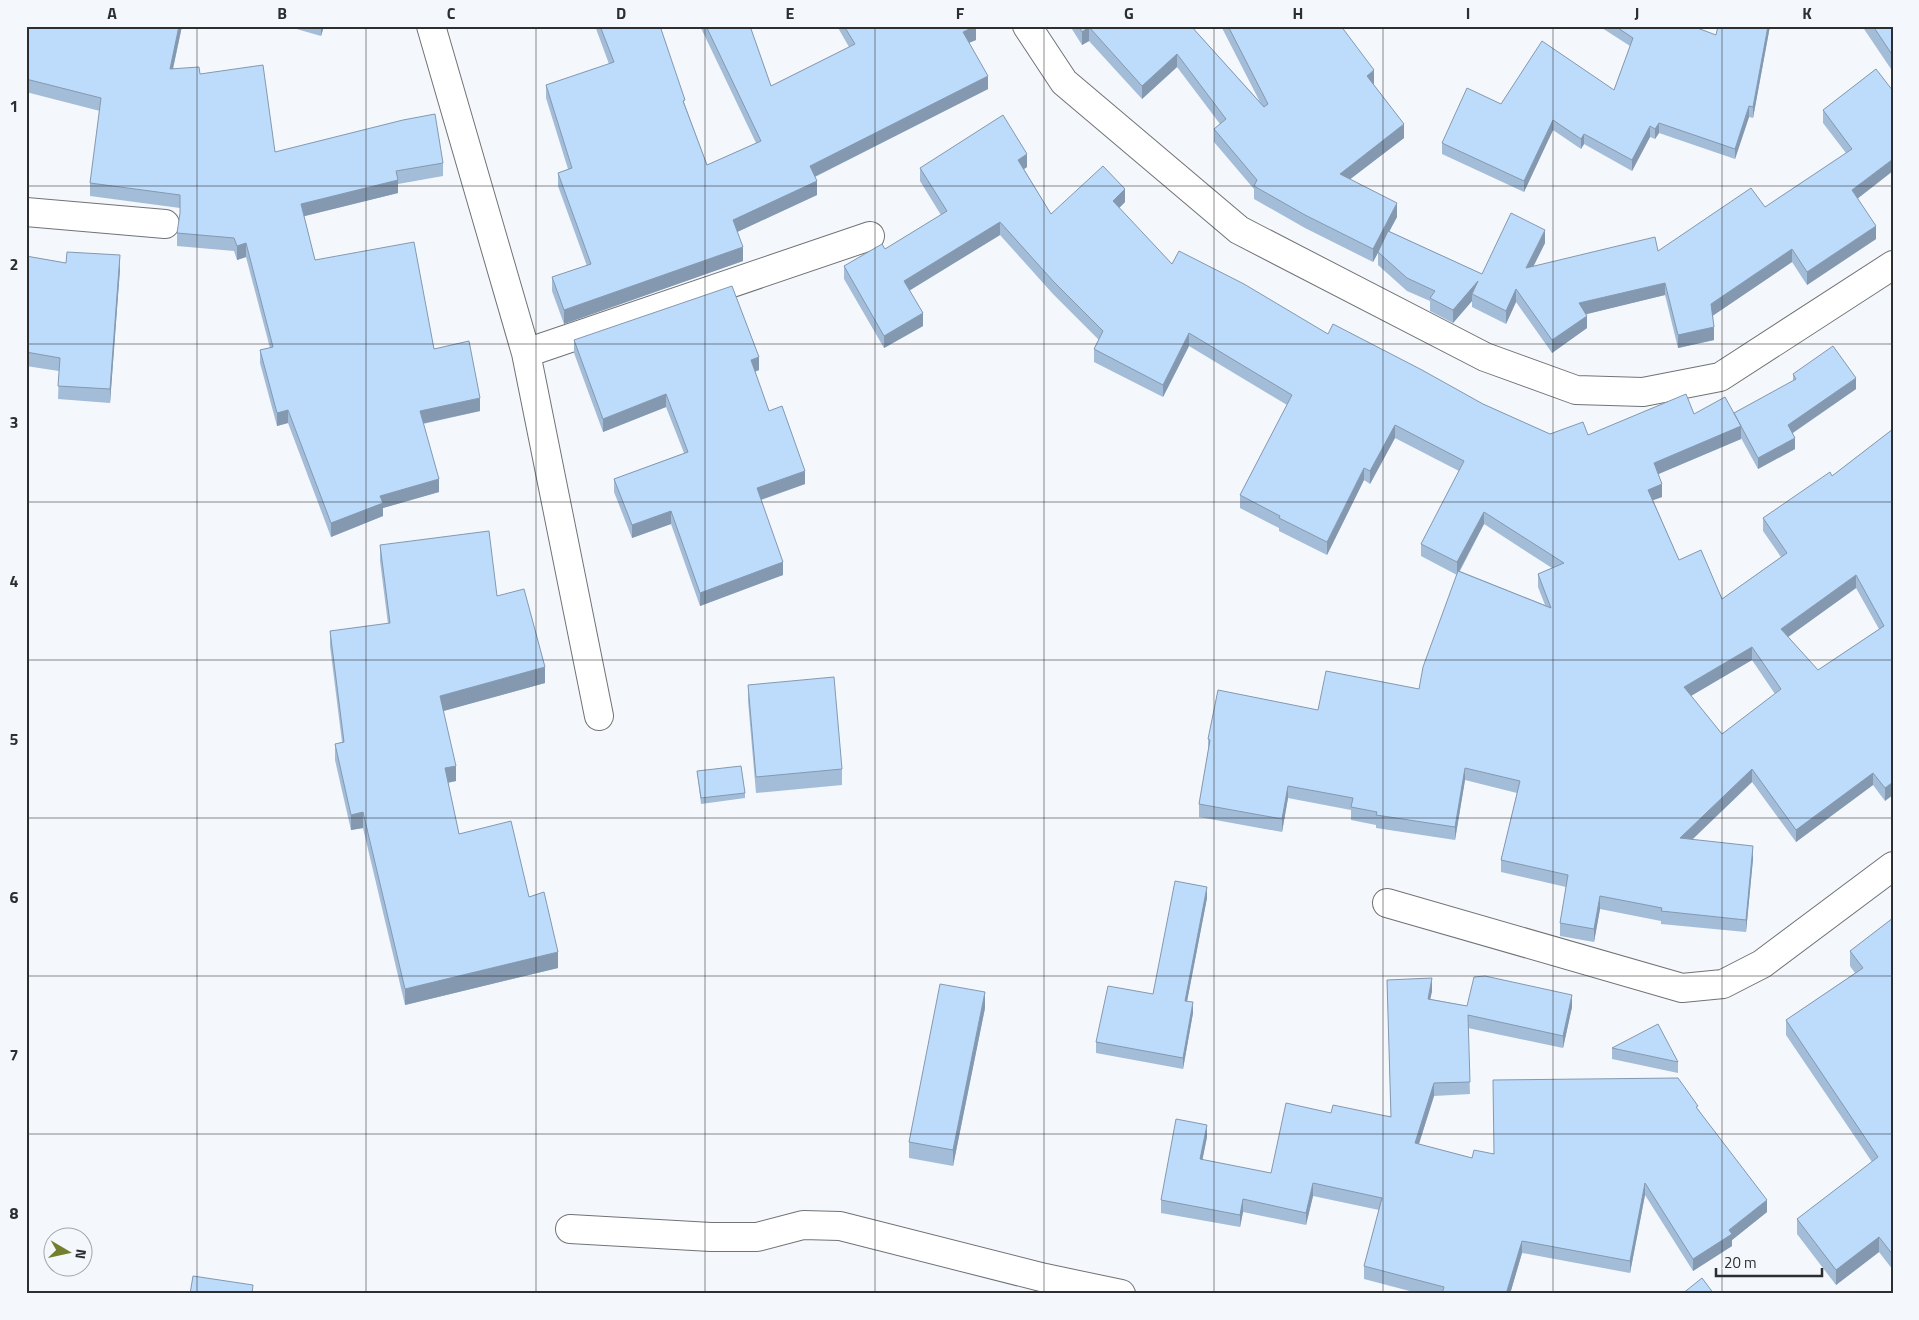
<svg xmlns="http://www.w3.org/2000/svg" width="1919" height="1320" font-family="'Titillium Web',sans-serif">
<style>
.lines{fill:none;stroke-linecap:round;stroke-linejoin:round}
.minor-casing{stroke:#707376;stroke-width:30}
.minor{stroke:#fff;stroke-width:28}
.wall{fill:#a3bcd8;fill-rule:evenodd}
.shaded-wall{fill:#8499b0}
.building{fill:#bddbfb;stroke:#8499b0;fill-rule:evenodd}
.grid{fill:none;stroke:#2d2e30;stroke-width:1;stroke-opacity:0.55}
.neatline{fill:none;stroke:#2d2e30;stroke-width:2}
.grid-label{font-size:16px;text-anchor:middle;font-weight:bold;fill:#2d2e30}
</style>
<rect width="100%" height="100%" fill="#f4f7fb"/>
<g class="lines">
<defs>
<path id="minor" d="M431,26L526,353L599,716
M1027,26L1064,82L1239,230L1485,357L1576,390L1643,392L1720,377L1893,265
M26,212L165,224
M526,353L870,236
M1387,903L1682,988L1723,984L1762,964L1893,866
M570,1229L711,1237H757L803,1225L840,1226L1045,1278L1121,1294"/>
</defs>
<use href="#minor" class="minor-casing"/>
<use href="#minor" class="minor"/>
</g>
<path class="wall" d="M26,26H182L173,69L200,74L275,152L443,163V176L398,184V193L304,216L315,260L434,349L480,411L423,424L439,492L383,508V516L331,537L288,423L277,426L260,363V350L270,348L246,257L237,260L234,251L177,246V233L180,214V208L90,196V183L100,111L26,92Z
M286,26H324L321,36Z
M595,26H660L685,105L707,165L756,143L700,26H750L771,86L849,47L837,26H976V40L969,43L988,89L815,177L817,195L737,232L743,261L564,324L552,291V277L587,266L558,186V173L568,169L546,98V85L609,64Z
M1070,26H1191L1260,102L1221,26H1341L1374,84H1373L1404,138L1350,179L1397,217L1389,231L1482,274L1545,243L1533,267L1658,251L1765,207L1846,153L1823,123V110L1876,69L1858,199L1876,239L1807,285L1792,262L1713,315L1714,340L1678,348L1665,295L1586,314L1587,328L1552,353L1516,302L1506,324L1472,307V301L1453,323L1430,311V301L1407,291L1378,265V253L1373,262L1305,228L1254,199V189L1214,142V129L1220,124L1177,67L1142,99L1089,41L1082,45Z
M1599,26H1692L1716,35L1718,26H1770L1753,118L1749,117L1735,159L1659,133L1655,139L1650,137L1632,171L1584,144L1581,149L1553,130L1524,192L1442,154V143L1501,104L1614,90L1630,46Z
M1862,26H1893V72Z
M1027,167L1024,169L1051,214L1125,202L1119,208L1172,264L1328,334L1550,434L1588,435L1694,414L1734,413L1793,381V374L1856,389L1793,433L1795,449L1758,469L1741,438V439L1658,474L1662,497L1653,500L1679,560L1722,599L1781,557L1763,531V518L1832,476L1893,429L1885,801L1873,785L1796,842L1752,782L1692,840L1753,859L1746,932L1661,924V921L1600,909L1594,942L1560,936V923L1566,887L1501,872V860L1517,793L1465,780L1455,840L1376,828V825L1351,820V810L1288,798L1282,832L1199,817V804L1208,751V739L1318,710L1419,689L1457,575L1421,556V544L1459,471L1395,438L1370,484L1364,480L1327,555L1279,531V528L1240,508V495L1287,405L1189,346L1163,397L1094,362V349L1099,340L1053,294L1000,235L909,290L923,326L884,348L844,279V266L885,249L941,215L920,181V168ZM1484,524L1552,568L1538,574V587L1545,605L1460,571ZM1856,588L1879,629L1818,670L1788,637ZM1752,660L1775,694L1722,734L1691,696Z
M26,256L66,263L120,269L110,403L58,399L59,371L26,366Z
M574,340L759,370L755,372L769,411L805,484L761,500L783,575L700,606L671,524L632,538L614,492V479L684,453L666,407L603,432L574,353Z
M380,545L497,596L545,683L443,711L456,781L448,783L459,834L529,897L558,968L405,1005L363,828L351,830L335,760V744L342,742L330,646V631L388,624L380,561Z
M748,685L842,769V785L756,793L748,701Z
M697,771L745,793V798L701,804Z
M1207,898L1187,1001L1193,1013L1183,1069L1096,1053V1042L1153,994Z
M1893,918V1270L1879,1252L1836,1285L1797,1234V1219L1872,1162L1786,1035V1020L1855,973L1850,966V951Z
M1387,980L1432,991L1430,999L1467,1006L1572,1007L1563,1048L1468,1028L1470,1094L1434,1096L1419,1144L1472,1158L1698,1109L1767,1212L1732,1240V1246L1693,1271L1645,1195L1630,1273L1522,1253L1510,1294H1421L1364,1279V1266L1379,1210L1313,1196L1306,1225L1243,1212L1240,1227L1161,1213V1200L1207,1137L1202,1160L1271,1173L1331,1113L1391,1116Z
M985,1008L953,1166L909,1158V1142Z
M1612,1048L1678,1062V1073L1612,1059Z"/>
<path class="shaded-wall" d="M179,26H182L170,82V69Z
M321,26H324L321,36Z
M976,26V40L963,45V32Z
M1768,26H1770L1753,118V107Z
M1089,27V41L1082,45V32Z
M1177,54V67L1142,99V86Z
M1374,70V84L1367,89V76Z
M988,76V89L810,179V166Z
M1749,106V117L1735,159V149Z
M1553,120V130L1524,192V181Z
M1659,123V133L1655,139V129Z
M1404,124V138L1340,187V174Z
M1650,126V137L1632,171V160Z
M1584,134V144L1581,149V139Z
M1027,154V167L1018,173V160Z
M1893,159V171L1852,203V190Z
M398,180V193L301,217V204Z
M817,181V195L733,234V220Z
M1125,189V202L1113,214V201Z
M1397,203V217L1373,262V249Z
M1000,222V235L904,294V281Z
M1876,226V239L1807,285V272Z
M1545,230V243L1526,281V268Z
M246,243V257L237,260V246Z
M743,247V261L564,324V310Z
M1792,249V262L1711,317V304Z
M120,255V269L110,403V389Z
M1478,281L1472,294V301L1453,323V310Z
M1665,283V295L1579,316V303Z
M1516,289V302L1506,324V311Z
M923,313V326L884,348V336Z
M1587,316V328L1552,353V340Z
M1714,327V340L1678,348V335Z
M1189,333V346L1163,397V385Z
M759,357V370L751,373V360Z
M1856,378V389L1788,436V425Z
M666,394V407L603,432V419Z
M480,398V411L420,424V411Z
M288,410V423L277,426V413Z
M1395,425V438L1370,484V471Z
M1741,426V439L1654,476V463Z
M1795,438V449L1758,469V458Z
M1364,468V480L1327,555V542Z
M805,471V484L757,501V488Z
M439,479V492L383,508V516L331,537V523L380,496Z
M1662,484V497L1648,502V490Z
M671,511V524L632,538V525Z
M1484,512V524L1457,575V562Z
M783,562V575L700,606V593Z
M1856,575V588L1781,642V629Z
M1752,647V660L1684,700V687Z
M545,667V683L440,712V696Z
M456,766V781L445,783V768Z
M1465,768V780L1455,840V827Z
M1752,769V782L1680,851V838Z
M1873,773V785L1796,842V830Z
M1893,782V795L1885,801V788Z
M1288,786V798L1282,832V819Z
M363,812V828L351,830V815Z
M1753,846V859L1746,932V920Z
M1207,887V898L1185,1012V1001Z
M1600,896V909L1594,942V929Z
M558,952V968L405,1005V989Z
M1432,978V991L1428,1011V999Z
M985,992V1008L953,1166V1150Z
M1572,995V1007L1563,1048V1036Z
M1193,1002V1013L1183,1069V1058Z
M1434,1083V1096L1415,1156V1143Z
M1207,1125V1137L1200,1172V1159Z
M1313,1183V1196L1306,1225V1213Z
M1645,1183V1195L1630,1273V1261Z
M1243,1199V1212L1240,1227V1215Z
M1767,1200V1212L1732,1240V1246L1693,1271V1259Z
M1879,1237V1252L1836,1285V1270Z
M1522,1241V1253L1510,1294H1506Z"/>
<path class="building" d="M26,26H179L170,69L199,67L200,74L263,65L275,152L403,120L435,114L443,163L396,171L398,180L301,204L315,260L414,242L434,349L469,341L480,398L420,411L439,479L380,496L383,503L331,523L288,410L277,413L260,350L273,347L246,243L237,246L234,238L177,233L180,213V195L90,183L101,98L26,79Z
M600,26H660L685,100L683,101L707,165L761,141L706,26H750L771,86L855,44L844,26H976L963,32L988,76L810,166L817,181L733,220L743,247L564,310L552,277L591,264L558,173L572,168L546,85L614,62Z
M1079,26H1191L1264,107L1268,104L1228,26H1341L1374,70L1367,76L1404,124L1340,174L1397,203L1373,249L1305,215L1254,186L1257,180L1214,129L1226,119L1177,54L1142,86L1089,27L1082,32Z
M1615,26H1692L1716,35L1718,26H1768L1753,107L1749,106L1735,149L1659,123L1655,129L1650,126L1632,160L1584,134L1581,139L1553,120L1524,181L1442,143L1467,88L1501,104L1542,41L1614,90L1633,38Z
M1873,26H1893V56Z
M1876,69L1893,91V159L1852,190L1876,226L1807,272L1792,249L1711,304L1714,327L1678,335L1665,283L1579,303L1587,316L1552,340L1516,289L1506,311L1472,294L1478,281L1453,310L1430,298L1435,291L1407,278L1378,252L1388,231L1482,274L1511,213L1545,230L1526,268L1655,237L1658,251L1751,188L1765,207L1852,149L1823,110Z
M1003,115L1027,154L1018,160L1051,214L1103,166L1125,189L1113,201L1172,264L1179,251L1244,284L1328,334L1333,324L1422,370L1483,404L1550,434L1583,422L1588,435L1686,394L1694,414L1725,397L1741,426L1654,463L1662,484L1648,490L1679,560L1701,550L1722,599L1787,553L1763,518L1830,472L1832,476L1893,429V782L1885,788L1873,773L1796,830L1752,769L1680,838L1753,846L1746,920L1661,911L1662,908L1600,896L1594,929L1560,923L1568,875L1501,860L1520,781L1465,768L1455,827L1376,815L1377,812L1351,807L1353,798L1288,786L1282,819L1199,804L1210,740L1208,739L1218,690L1318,710L1326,671L1419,689L1423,667L1458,571L1551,608L1538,574L1564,563L1484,512L1457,562L1421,544L1464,461L1395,425L1370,471L1364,468L1327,542L1279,518L1280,516L1240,495L1292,395L1189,333L1163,385L1094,349L1103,331L1053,281L1000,222L904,281L923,313L884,336L844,266L882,244L885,249L947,211L920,168ZM1856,575L1884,626L1818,670L1781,629ZM1752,647L1781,689L1722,734L1684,687Z
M67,252L120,255L110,389L58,386L60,358L26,352V256L66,263Z
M732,286L759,357L751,360L769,411L782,406L805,471L757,488L783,562L700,593L671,511L632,525L614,479L688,452L666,394L603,419L574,340Z
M1833,346L1856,378L1788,425L1795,438L1758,458L1734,413L1796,379L1793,374Z
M489,531L497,596L524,589L545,667L440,696L456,766L445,768L459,834L511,821L529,897L544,892L558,952L405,989L363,812L351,815L335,744L344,742L330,631L390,623L380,545Z
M834,677L842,769L756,777L748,685Z
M741,766L745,793L701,798L697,771Z
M1175,881L1207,887L1185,1001L1193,1002L1183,1058L1096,1042L1108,986L1153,994Z
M1893,918V1255L1879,1237L1836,1270L1797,1219L1878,1157L1786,1020L1863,968L1850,951Z
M1485,976L1572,995L1563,1036L1468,1015L1470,1082L1434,1083L1415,1143L1472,1158L1474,1150L1494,1154L1493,1080L1678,1078L1698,1106L1696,1107L1767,1200L1729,1230L1732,1234L1693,1259L1645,1183L1630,1261L1522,1241L1506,1294H1442L1444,1287L1364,1266L1382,1198L1313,1183L1306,1213L1243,1199L1240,1215L1161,1200L1176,1119L1207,1125L1200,1159L1271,1173L1286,1103L1331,1113L1333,1105L1391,1117L1387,980L1432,978L1428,999L1467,1006L1474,977Z
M940,984L985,992L953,1150L909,1142Z
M1658,1024L1678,1062L1612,1048Z
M193,1276L253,1285L252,1294H190Z
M1702,1278L1714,1294H1682Z"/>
<path class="grid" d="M197,26V1294M366,26V1294M536,26V1294M705,26V1294M875,26V1294M1044,26V1294M1214,26V1294M1383,26V1294M1553,26V1294M1722,26V1294M26,186H1893M26,344H1893M26,502H1893M26,660H1893M26,818H1893M26,976H1893M26,1134H1893"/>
<rect width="1919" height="1320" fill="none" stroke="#f4f7fb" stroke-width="55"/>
<g transform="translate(68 1252) rotate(99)"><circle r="24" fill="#f4f7fb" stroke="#a4a7aa"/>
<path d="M0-4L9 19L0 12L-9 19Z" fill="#737f2c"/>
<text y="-8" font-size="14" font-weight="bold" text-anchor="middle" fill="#2d2e30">N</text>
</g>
<path d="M1716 1268v8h106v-8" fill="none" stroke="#2d2e30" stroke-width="2.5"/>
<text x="1724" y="1268" font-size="15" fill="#2d2e30" stroke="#f4f7fb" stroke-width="4" paint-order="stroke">20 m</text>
<rect x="28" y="28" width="1864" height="1264" class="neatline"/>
<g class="grid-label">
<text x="112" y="19">A</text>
<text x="282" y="19">B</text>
<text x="451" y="19">C</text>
<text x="621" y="19">D</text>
<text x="790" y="19">E</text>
<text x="960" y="19">F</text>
<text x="1129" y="19">G</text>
<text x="1298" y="19">H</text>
<text x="1468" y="19">I</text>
<text x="1637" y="19">J</text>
<text x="1807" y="19">K</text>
<text x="14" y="112">1</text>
<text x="14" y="270">2</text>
<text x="14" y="428">3</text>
<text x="14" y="587">4</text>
<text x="14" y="745">5</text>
<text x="14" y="903">6</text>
<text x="14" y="1061">7</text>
<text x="14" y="1219">8</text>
</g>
</svg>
